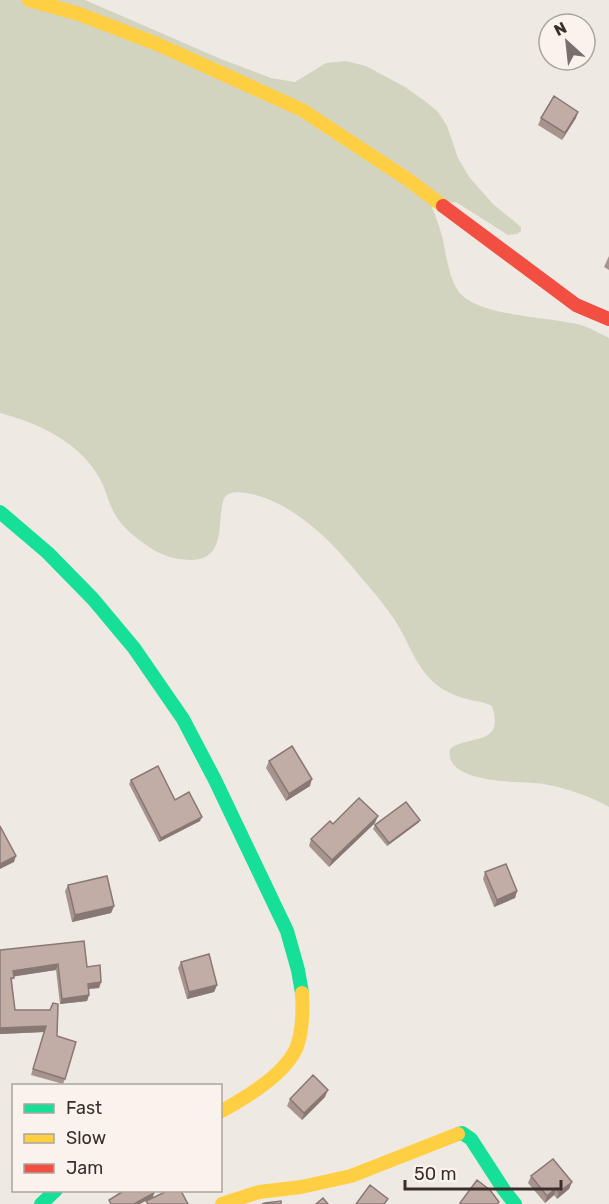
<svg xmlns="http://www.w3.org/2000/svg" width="609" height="1204" font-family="Rubik,sans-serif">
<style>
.green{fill:#d2d4bf}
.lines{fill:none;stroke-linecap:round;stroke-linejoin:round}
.fast{stroke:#16e098;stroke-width:14}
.slow{stroke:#ffcf43;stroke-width:14}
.jam{stroke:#f24e42;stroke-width:14}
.wall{fill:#a7948f}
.shaded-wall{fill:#887874}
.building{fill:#c2aca6;stroke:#887874;stroke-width:1.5}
</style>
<rect width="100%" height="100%" fill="#efe9e4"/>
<path class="green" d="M0,0H85L221,59L271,78L295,82L326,63L346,61L366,66L405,87L425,101L438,112L447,126L458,158L470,178L493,204L521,227V231L517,234L508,235L456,202L431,205C435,215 439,225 442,236C446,253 448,274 457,289C474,318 553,316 584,326C592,329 601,334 609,338V807C590,796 566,788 544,784C522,781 443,785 450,749C470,734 505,747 492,706C483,701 477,702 467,699C454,696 440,689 431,680C415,664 408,641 396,622C387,608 376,595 365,582C338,549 307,514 265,498C257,495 233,488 226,496C222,500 222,508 221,513C219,535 220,559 192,560C177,560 162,556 149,547C137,539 123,528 116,516C109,505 106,490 100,479C80,442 38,423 0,413Z"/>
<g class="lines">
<path class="fast" d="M0,512L48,553L93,599L134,648L183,719L215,780L287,931L298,970L302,993
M458,1134L462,1133L471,1139L504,1190L515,1204
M41,1204L56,1190"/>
<path class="slow" d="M29,0L79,14L157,44L302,110L407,179L443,206
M220,1112C245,1098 283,1076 296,1049C303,1032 303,1010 302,993
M222,1204L259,1192L301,1187L351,1176L458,1134"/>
<path class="jam" d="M443,206L576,305L609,319"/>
</g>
<path class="wall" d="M541,118H576L562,140L538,125Z
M609,256V270L604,267Z
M269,761L310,786L286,801L266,768Z
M131,780L175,800L200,821L159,842L129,784Z
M420,820L418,823L387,846L373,829L375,825Z
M375,823L329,867L309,846L311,839L333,824Z
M485,872L517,891L515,898L494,907L483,879Z
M68,885L114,906L111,913L72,922L65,891Z
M0,950L87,967L101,982L99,988L89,989V995L87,1001L60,1004L56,970L13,976L12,982L15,1010L57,1036L65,1079L63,1084L31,1075L44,1032L0,1034Z
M181,962L217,985L214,992L187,999L178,968Z
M325,1097L302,1120L287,1106L290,1099Z
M531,1176L572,1182L569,1189L557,1199L554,1195L545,1203L528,1183Z"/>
<path class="shaded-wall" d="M578,112L576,118L562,140L565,133Z
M312,779L310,786L286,801L289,794Z
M378,816L375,823L329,867L332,860Z
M202,817L200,821L159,842L161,838Z
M420,820L418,823L387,846L389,843Z
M16,856L14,862L0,869V864Z
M517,891L515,898L494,907L497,900Z
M114,906L111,913L72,922L75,915Z
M58,964L56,970L11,977L13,971Z
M101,982L99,988L86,989L88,984Z
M217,985L214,992L187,999L189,992Z
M89,995L87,1001L60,1004L62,999Z
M46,1026L44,1032L0,1034V1028Z
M328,1090L325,1097L302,1120L304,1113Z
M572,1182L569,1189L557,1199L559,1192Z
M556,1188L554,1195L545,1203L547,1196Z
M154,1193L153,1197L140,1204H134Z"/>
<path class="building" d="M554,96L578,112L565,133L541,118Z
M292,746L312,779L289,794L269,761Z
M158,766L175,800L189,792L202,817L161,838L131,780Z
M359,798L378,816L332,860L311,839L330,821L333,824Z
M406,802L420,820L389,843L375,825Z
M0,826L16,856L0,864Z
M506,864L517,891L497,900L485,872Z
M107,876L114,906L75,915L68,885Z
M84,941L87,967L100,965L101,982L88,984L89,995L62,999L58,964L13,971L14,978H11L15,1010H50L53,1003L58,1004L57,1036L76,1042L65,1079L33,1069L46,1026L0,1028V950Z
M209,954L217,985L189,992L181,962Z
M313,1075L328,1090L304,1113L290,1099Z
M553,1159L572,1182L559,1192L556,1188L547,1196L531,1176Z
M477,1180L490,1190L499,1202L497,1204H462L460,1203Z
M370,1185L388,1199L384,1204H356Z
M121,1191H153L154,1193L134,1204H111L109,1200L122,1192Z
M167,1191H181L188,1204H148L146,1201Z
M323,1198L328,1204H316Z
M281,1201V1204H262L265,1203Z"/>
<rect x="12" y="1084" width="210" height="108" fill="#faf3ed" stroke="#ada49f" stroke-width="1.5"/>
<rect x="24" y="1104" width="30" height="9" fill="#16e098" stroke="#ada49f" stroke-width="1.5"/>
<text x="66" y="1114" font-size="18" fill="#3a2e2b">Fast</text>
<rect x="24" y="1134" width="30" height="9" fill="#ffcf43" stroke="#ada49f" stroke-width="1.5"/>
<text x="66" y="1144" font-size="18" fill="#3a2e2b">Slow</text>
<rect x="24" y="1164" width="30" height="9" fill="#f24e42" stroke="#ada49f" stroke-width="1.5"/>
<text x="66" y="1174" font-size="18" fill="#3a2e2b">Jam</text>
<g transform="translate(567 42) rotate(333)"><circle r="28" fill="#faf3ed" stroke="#ada49f" stroke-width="1.5"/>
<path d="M0-4.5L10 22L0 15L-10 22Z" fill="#796f6c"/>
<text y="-9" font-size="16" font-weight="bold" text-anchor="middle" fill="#3a2e2b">N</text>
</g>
<path d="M405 1180v9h156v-9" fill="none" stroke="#3a2e2b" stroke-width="3"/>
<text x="414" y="1180" font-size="18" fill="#3a2e2b" stroke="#faf3ed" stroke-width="4.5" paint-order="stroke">50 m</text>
</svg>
